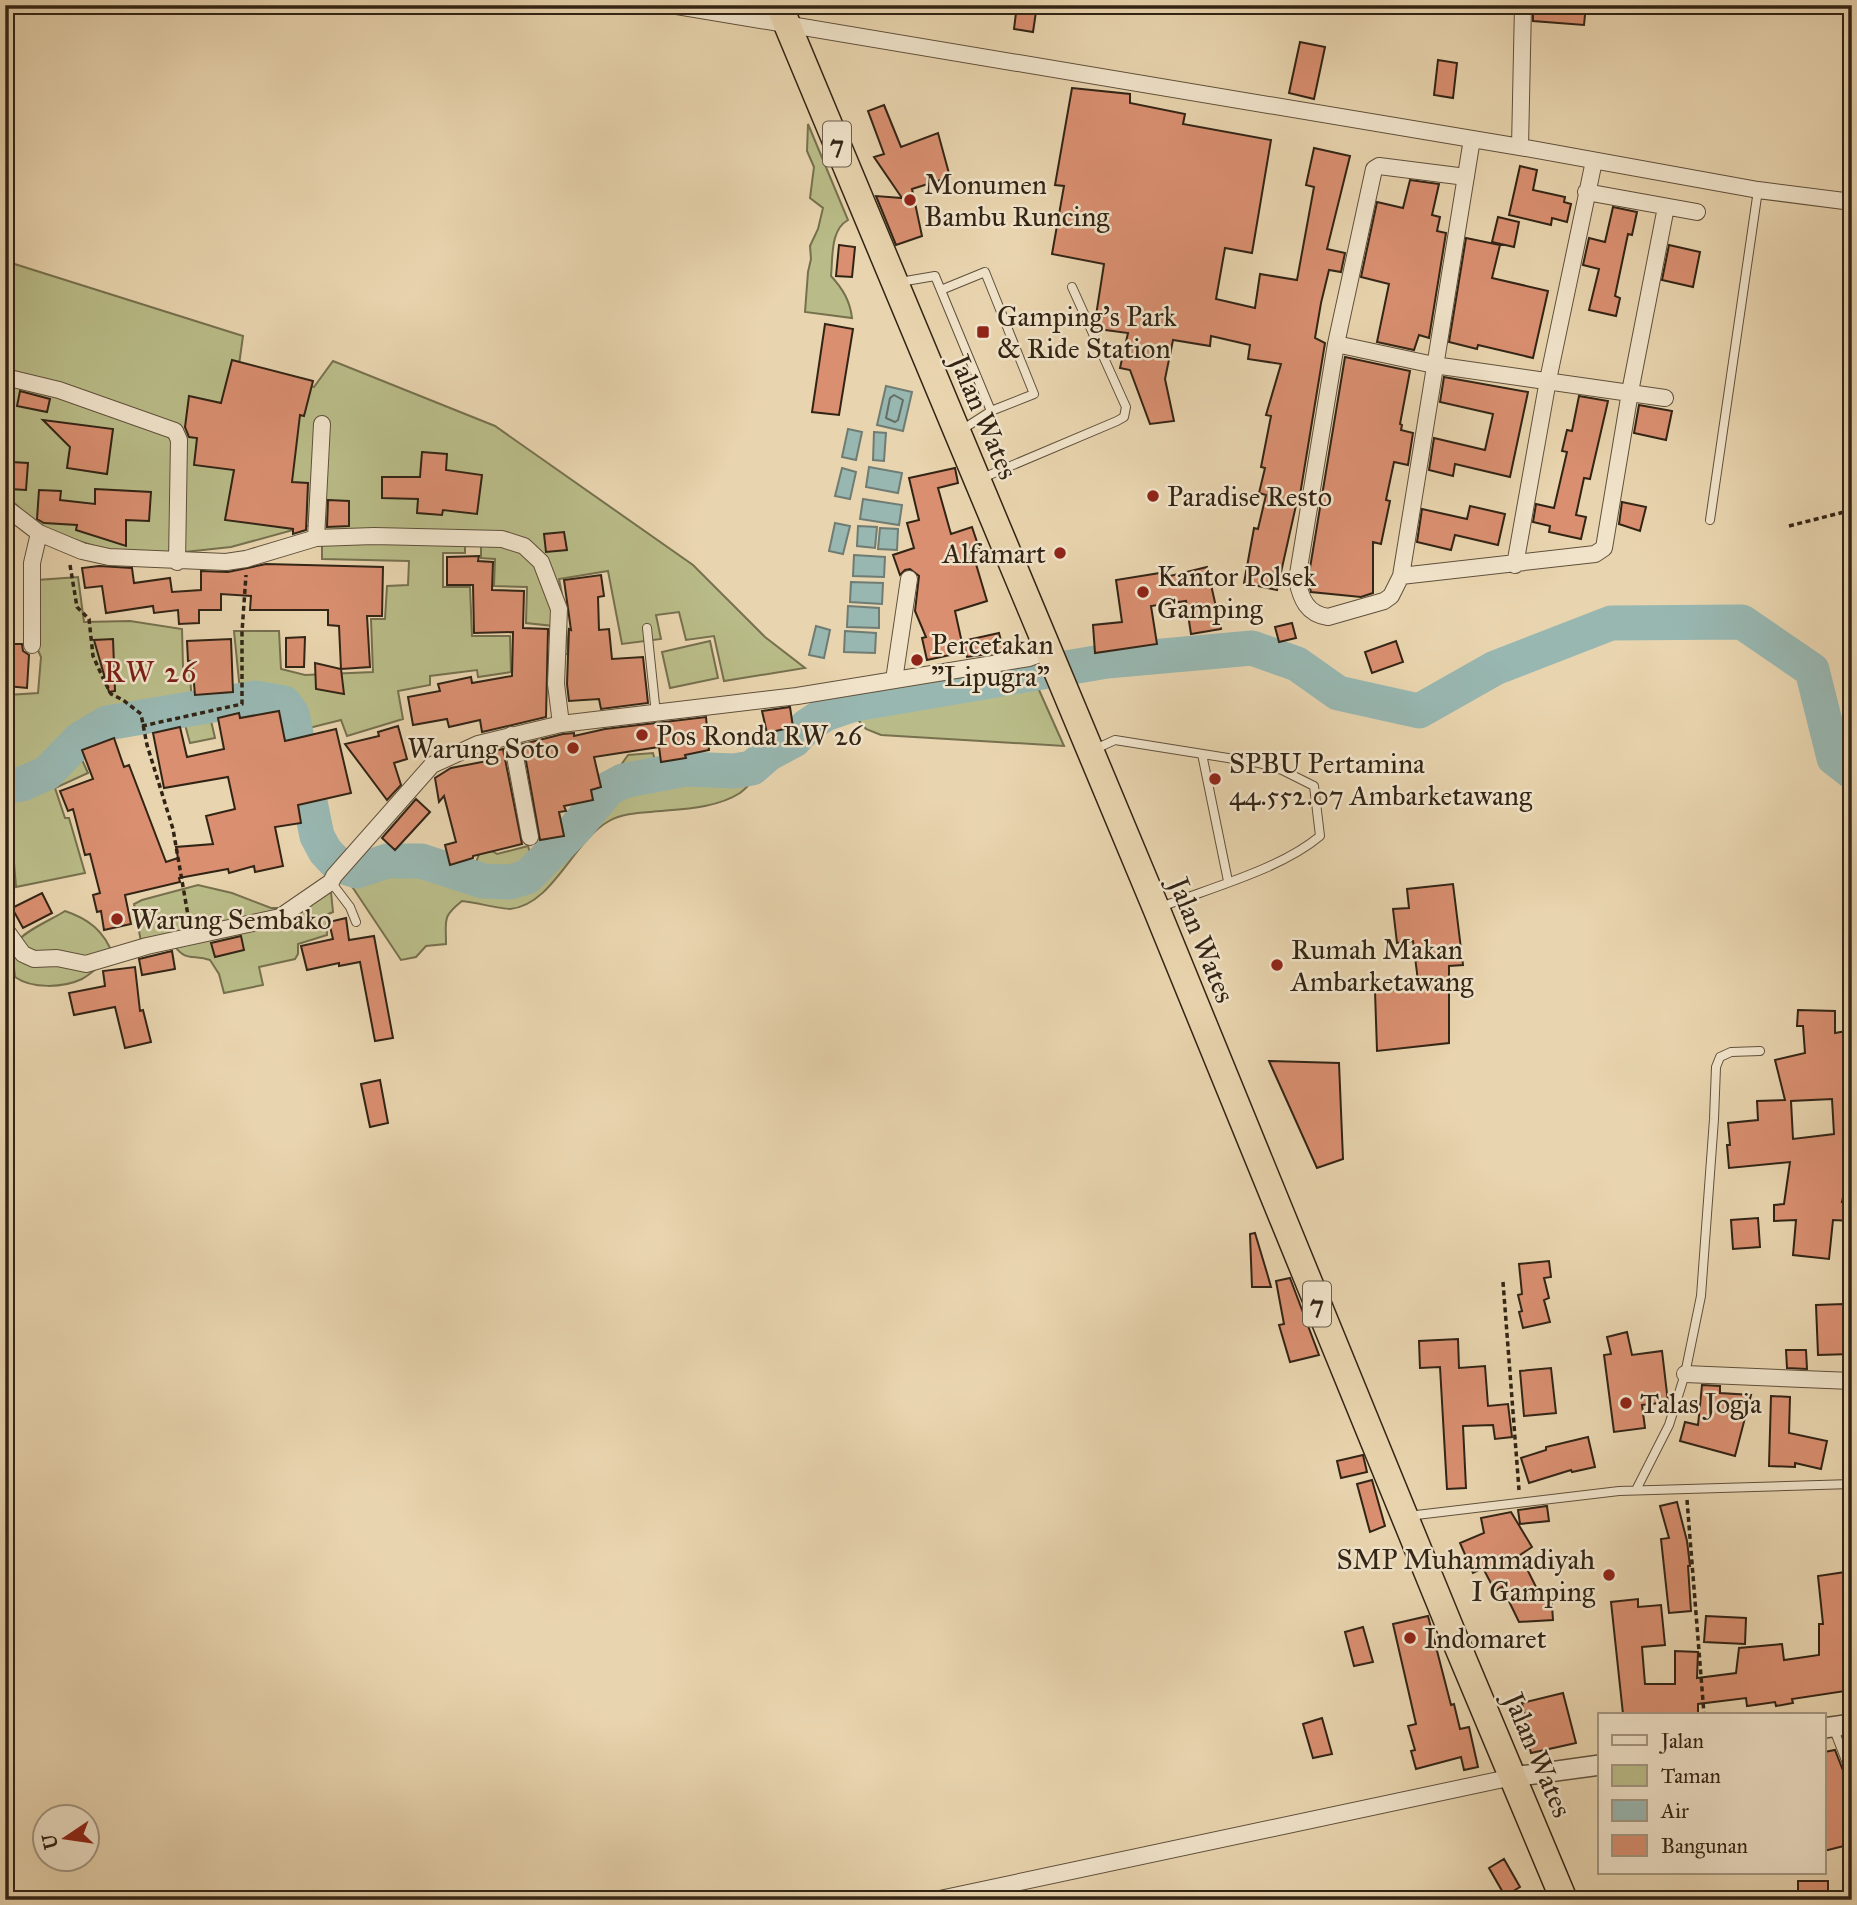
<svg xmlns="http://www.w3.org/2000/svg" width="1857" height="1905" font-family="'IM FELL Great Primer',serif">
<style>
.green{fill:#b9bc88;stroke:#76704e;stroke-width:2}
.water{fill:#98b7b1;stroke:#6f7c73;stroke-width:2}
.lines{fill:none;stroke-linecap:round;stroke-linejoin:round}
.shore{stroke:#656e63;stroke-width:2}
.river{stroke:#98b7b1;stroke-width:35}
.building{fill:#d98f70;stroke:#322415;stroke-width:2;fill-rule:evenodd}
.service-casing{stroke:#60503b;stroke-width:10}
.minor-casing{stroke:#60503b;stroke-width:18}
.tertiary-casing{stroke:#60503b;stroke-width:22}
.trunk-casing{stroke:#322415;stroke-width:29}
.path{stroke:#322415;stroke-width:3.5;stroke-dasharray:5 3.5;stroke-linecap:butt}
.service{stroke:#f0e3ca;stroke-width:8}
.minor{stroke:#f0e3ca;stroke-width:16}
.tertiary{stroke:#f0e3ca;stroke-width:19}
.trunk{stroke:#e8d4ae;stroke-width:26}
.poi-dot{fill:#8f2418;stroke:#f0e3ca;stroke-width:2.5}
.labels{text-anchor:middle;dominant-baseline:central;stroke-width:5;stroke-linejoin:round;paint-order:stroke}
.shield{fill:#f0e3ca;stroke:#6b5d4b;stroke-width:2}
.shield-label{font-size:26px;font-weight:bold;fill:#322415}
.poi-label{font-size:28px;fill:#322415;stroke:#f0e3ca;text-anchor:start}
.street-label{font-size:28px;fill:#322415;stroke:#f0e3ca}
.neighbourhood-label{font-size:30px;letter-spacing:2px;fill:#7a1f14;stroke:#f0e3ca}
</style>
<rect width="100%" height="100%" fill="#e8d4ae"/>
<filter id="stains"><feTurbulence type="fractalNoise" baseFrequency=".00286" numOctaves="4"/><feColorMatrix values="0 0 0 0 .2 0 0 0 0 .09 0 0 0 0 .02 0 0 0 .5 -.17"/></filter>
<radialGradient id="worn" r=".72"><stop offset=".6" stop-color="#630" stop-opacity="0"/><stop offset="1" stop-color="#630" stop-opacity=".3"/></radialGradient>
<path class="green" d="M808,124L848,220C830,230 833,257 831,276C843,289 850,301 852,318L805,312L808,272L811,259L810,246L818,229L823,208L810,198L814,167L807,151Z
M5,261L243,336L238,372L314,387L333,361L495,426L693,565L765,637L805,668L724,681L714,636L686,640L679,612L656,615L661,639L622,644L608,571L559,579L565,610L568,653L563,656H549L553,626L526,623L527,587L494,586L495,559L481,558V546L465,545V553H443V587H470L472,636H510L511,672L478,677L477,670L430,676V685L398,691L403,719L347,736L341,720L301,730C295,688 276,692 240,691L234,631H279L281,669L305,675L373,672L371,619H385L387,586L408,585L409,561L322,559V522L231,547L175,553L113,552L66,537L36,524L5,494Z
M78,577L84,622L130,621L182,629L183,667H189L192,700L206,699L215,738L190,743L184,721H180L151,729H120L81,745L78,751L88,773L55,788L65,818H69L85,873L16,887L13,850H5V708L8,695L38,693L41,657L37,648V580Z
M710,641L718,678L670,688L662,652Z
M1035,681L1064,746L881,735L866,729L852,713Z
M653,753L657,768C697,761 722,752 759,773C753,780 747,788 740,793C715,809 680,809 651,812C637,813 621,814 609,821C573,841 553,905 510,909C500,909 474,902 462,901C442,917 446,919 446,944L426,946L416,957L401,960L349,882L365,879L389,866L404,865L439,873L476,862L480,852L492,851L497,854L528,846L534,866C570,835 600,795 628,755Z
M322,879L331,892L333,912L326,915L327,935L298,944V954L295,959L259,967L263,985L224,993L219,974L210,960C191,954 185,963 171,941L142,947L134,904L142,900L198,885L232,893L271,908H281Z
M65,911C89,919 104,931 113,955C105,961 89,976 82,979C63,988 32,989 15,977C14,967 11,951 17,942C24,931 53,919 65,911Z"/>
<path class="water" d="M886,386L912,392L903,431L877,425Z
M848,429L862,432L856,460L842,457Z
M874,432L886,433L884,461L873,460Z
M869,467L902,473L898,493L866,487Z
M842,468L856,472L850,499L835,496Z
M863,499L902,505L899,525L860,519Z
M835,523L850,526L843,554L829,551Z
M858,526L877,527L875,548L857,546Z
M880,528L898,529L897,550L878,549Z
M854,555L885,557L884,577L853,576Z
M851,582L883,583L882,604L850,602Z
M848,606L879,608V628L847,627Z
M816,626L830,630L824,658L809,655Z
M845,631L876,633L875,653L844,652Z"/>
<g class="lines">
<path class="shore" d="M894,395L903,400L898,420L895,422L886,418L890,398Z"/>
<path class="river" d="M5,786L22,784L47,773L80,739L107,723L255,698L284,703L292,714L317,836L325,851L338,865L357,871L387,861H421L483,881L510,882L527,877L574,830L608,789L623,781L685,769L734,771L752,768L768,754L794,740L807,726L825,714L855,704L1107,661L1252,648L1297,664L1338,693L1419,711L1495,668L1611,623L1742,622L1812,670L1834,758L1852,772"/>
</g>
<path class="building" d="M1017,5H1037L1033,32L1014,29Z
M1533,5H1586L1584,25L1533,21Z
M1300,42L1325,47L1314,99L1289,93Z
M1438,60L1457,63L1453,98L1434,95Z
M1072,88L1130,94V103L1185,114L1183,124L1271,140L1252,253L1225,248L1216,299L1255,308L1260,274L1297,280L1314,187L1306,185L1314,148L1350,156L1327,249L1345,253L1341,272L1329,270L1321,303L1315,338L1325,343L1299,501H1297L1277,590L1244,583L1254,528L1258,529L1266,495L1259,493L1265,468L1261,467L1271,416L1266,415L1281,364L1248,359L1250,345L1211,336L1210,346L1173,340L1165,379L1174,421L1150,424L1130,370L1120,368L1128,333L1098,329L1095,322L1104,264L1052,254L1064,186L1055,185Z
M884,105L901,147L938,133L950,177L912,189L922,236L896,245L876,196L902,198L874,157L884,154L868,111Z
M1520,166L1537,170L1533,190L1565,197L1564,202L1571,204L1567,222L1552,218L1551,225L1509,215Z
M1410,180L1439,184L1432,215L1440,217L1437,231L1446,233L1429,338L1419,335L1414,350L1377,342L1389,284L1361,277L1377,202L1403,208Z
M1613,207L1637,212L1632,235L1628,234L1615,296L1620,298L1616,316L1589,310L1599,269L1583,265L1589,238L1605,242Z
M1498,217L1519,222L1514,247L1492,242Z
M1466,238L1500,245L1492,278L1548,291L1533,358L1478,345L1477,349L1449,342Z
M839,245L855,247L852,277L836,276Z
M1669,245L1700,252L1693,287L1662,280Z
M825,324L853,329L839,415L812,412Z
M1345,357L1410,371L1400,424L1402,425L1401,430L1413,433L1408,465L1394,462L1386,500L1390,501L1381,544L1373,542V593L1361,597L1311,592L1308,580Z
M232,360L313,381L304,416L300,415L292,482L308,483L306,530L293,534V529L225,520L234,470L194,465L197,438L189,437L185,427L189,396L221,403Z
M1444,377L1528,392L1510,477L1455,464L1453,476L1429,470L1434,438L1485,450L1493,414L1440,402Z
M20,391L50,399L47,412L17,406Z
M1579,396L1608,401L1590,479L1584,478L1576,515L1586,517L1581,539L1549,532L1550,526L1533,522L1536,504L1554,508L1567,452L1562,451L1567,430L1572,431Z
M1639,405L1672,411L1666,440L1634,433Z
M43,420L113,429L107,474L67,468L70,447Z
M422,452L447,454L446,470L482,475L477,514L443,510L442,515L417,513L418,499L382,498V477H420Z
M11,462L28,463L26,490L10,489Z
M955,468L958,483L938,488L951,534L972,527L980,551L973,554L987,601L955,611L964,652L927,660L922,638L926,637L915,611L919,576L910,569L905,570L900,575L893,555L914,548L907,523L919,520L909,478Z
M95,489L151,492L149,521L126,520V546L76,530L77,525L44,523L37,519L39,490L61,491L60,500L95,504Z
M328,500L349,501V526L327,527Z
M1622,502L1646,507L1640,531L1619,524Z
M1470,506L1505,514L1498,545L1455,535L1451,550L1417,542L1422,509L1467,519Z
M564,532L567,550L546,552L544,534Z
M479,556L478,561L493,562L492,590L524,591L523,628L548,629L546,717L482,732L480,720L449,727L447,719L413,725L408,697L440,691L438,684L471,677L472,683L512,676L513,632L474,633L473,585H447V557Z
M266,564L383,567L382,616H367L370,667L341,669L339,626L328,625V610H250L251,596L221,594V610H199V623L179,624L178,610L154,613L153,606L106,613L102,586L85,588L82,568L99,566L132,568L134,583L170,578L172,592L201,590V571L228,572Z
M1207,567L1221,629L1191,634L1186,601L1151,606L1157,644L1095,653L1093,625L1122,622L1116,580L1166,572V577Z
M601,575L604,596L598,597L599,630L609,629L612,659L643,657L648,703L601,709L599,699L569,701L567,684L569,629L571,630L564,580Z
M1292,623L1296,638L1279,642L1275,627Z
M999,633L1004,652L967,657L963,641Z
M305,637L304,667H286V638Z
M113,639L115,691L109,692L94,640Z
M231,639L233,692L195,695L192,661H188L187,641Z
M1396,641L1403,662L1372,673L1365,652Z
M8,644H22L23,651L29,655L27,688L7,686Z
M315,663L341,669L344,694L316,689Z
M790,707L793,727L767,733L762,711Z
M279,711L285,741L336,729L351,793L298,805L301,823L275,827L283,866L255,872L254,866L229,873L228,869L179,878L180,882L125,895L131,924L104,930L101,911L97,912L93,895L100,893L90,854L85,855L73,809L68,811L60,791L93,779L82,750L114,738L124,767L129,765L166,862L178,858L176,847L213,844L206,816L235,809L228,777L164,788L153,733L180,727L187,757L224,749L218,718L239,713L240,718Z
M706,717L709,750L685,755L686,758L661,762L659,747L594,757L601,787L591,790L593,800L564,806L566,811L559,812L564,836L540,840L523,744L563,734L574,733V736L605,729Z
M398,726L407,759L394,763L401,785L387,800L345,744L379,736L378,732Z
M503,749L522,844L473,856V858L450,865L445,845L456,842L444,796L439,802L435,778L451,768L487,761L485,753Z
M416,799L430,812L395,850L382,838Z
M1453,884L1463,965L1449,966V1043L1377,1051L1375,991L1419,989L1413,941L1397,943L1393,909L1409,908L1407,889Z
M42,893L52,913L23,928L12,908Z
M346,918L349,940L374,936L393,1038L375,1041L360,962L339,966V963L307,970L301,946L333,939L329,922Z
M241,936L244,950L215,957L211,943Z
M172,951L175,969L142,975L139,959Z
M135,967L140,1011L143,1010L151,1042L125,1048L115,1007L74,1015L69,993L105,986L103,971Z
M1798,1010L1835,1011V1033L1852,1030V1060H1846L1852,1087V1156L1842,1202H1852V1221L1833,1220L1829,1259L1793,1255L1796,1220L1774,1221V1205L1784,1204L1790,1162L1729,1168L1727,1145H1730L1728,1123L1758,1120L1757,1101L1785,1100L1775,1060L1805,1053L1803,1026H1797ZM1832,1099L1834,1134L1793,1139L1791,1101Z
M1269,1061L1339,1063L1343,1159L1317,1168Z
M380,1080L388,1123L370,1127L361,1084Z
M1758,1218L1760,1247L1733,1249L1731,1220Z
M1255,1233L1267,1273L1271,1287H1252L1250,1234Z
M1549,1261L1551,1277L1544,1278L1549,1298L1544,1300L1550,1322L1523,1328L1519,1312L1522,1311L1518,1295L1522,1294L1519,1264Z
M1290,1278L1319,1355L1290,1362L1279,1325L1284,1324L1276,1281Z
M1843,1304L1845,1334L1852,1333V1354L1818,1355L1816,1305Z
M1627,1332L1632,1355L1662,1351L1668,1402L1642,1405L1645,1428L1614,1432L1604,1355L1611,1354L1607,1337Z
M1458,1339L1459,1368L1485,1366L1488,1406L1508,1404L1512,1437L1495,1439L1493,1425L1463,1426L1466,1488L1447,1489L1440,1367L1420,1368L1419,1341Z
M1786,1350H1806L1807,1369L1787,1368Z
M1551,1368L1556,1413L1524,1416L1520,1371Z
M1702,1385L1720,1386V1393L1751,1395L1735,1456L1680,1441L1685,1422L1698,1425Z
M1771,1396L1790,1397L1789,1433L1827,1441L1821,1469L1795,1463V1467L1769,1466Z
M1588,1437L1595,1467L1572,1472L1571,1470L1529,1483L1521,1458L1546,1450V1447Z
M1363,1455L1367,1472L1341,1478L1337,1461Z
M1372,1480L1385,1526L1370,1532L1357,1484Z
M1677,1502L1687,1541L1690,1566H1688L1691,1611L1669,1613L1661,1539L1669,1538L1660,1506Z
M1547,1506L1549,1521L1520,1524L1518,1510Z
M1511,1512L1532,1547L1520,1555L1539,1593L1551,1592L1553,1620L1519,1622L1502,1587L1495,1591L1483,1568L1473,1573L1460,1543L1484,1533L1481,1518Z
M1852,1571V1632L1848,1633L1852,1655V1690L1792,1699L1793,1703L1776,1706L1775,1702L1747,1706L1746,1698L1698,1704V1714H1623L1611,1602L1638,1599V1607L1661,1605L1665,1645L1642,1647L1645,1684H1675V1651L1698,1652L1697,1678L1736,1673L1739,1648L1782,1644L1784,1660L1819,1655V1624H1823L1818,1576Z
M1428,1616L1451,1705L1454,1704L1460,1729L1469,1727L1478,1767L1464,1770L1461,1757L1416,1769L1411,1751L1415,1750L1408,1726L1416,1724L1393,1624Z
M1706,1616L1746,1618L1745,1644L1704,1642Z
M1363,1627L1373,1662L1354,1666L1345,1632Z
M1563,1693L1576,1743L1531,1753L1527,1738H1530L1522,1703Z
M1322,1718L1332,1754L1313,1758L1303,1724Z
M1835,1750L1846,1778L1852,1782V1844L1824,1851V1752Z
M1504,1859L1520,1887L1505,1896L1489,1868Z
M1798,1881H1828V1898L1798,1899Z"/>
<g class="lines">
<defs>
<path id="service" d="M900,282L935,276L991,411
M941,290L985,272L1034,394L991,411L960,431
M980,479L1117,421L1124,417L1126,407L1072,287
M1710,520L1758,190
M647,628L656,714
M1093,750L1115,740L1259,763L1282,770L1314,786L1320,836C1281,869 1210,888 1161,907
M1202,754L1228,881
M331,882L350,907L356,922
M1636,1490L1669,1425L1685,1374L1701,1296L1714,1119L1716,1067L1720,1057L1731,1052L1760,1051
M1408,1516L1619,1491L1852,1484
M1833,1727L1852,1776"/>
<path id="minor" d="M671,5L1520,147L1758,190L1852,202
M1520,147L1523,5
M1466,177L1379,166L1374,169L1336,344L1297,580C1301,599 1307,614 1328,617L1384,601L1391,596L1401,576C1424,431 1448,285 1472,139
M1586,192L1697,212
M1336,344L1434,365L1665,398
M5,377L59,390L175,431L179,440L177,562
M5,507L39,533L82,551L109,557L226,562L246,559L316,538L374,536L502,539L524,546L541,562L559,609L556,684L561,724
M316,538L322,424
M1515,565L1548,380L1594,161
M1401,576L1595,554L1604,548L1630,392L1666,207
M32,645V563L39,533
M894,680L909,579
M511,735L530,837
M5,929L23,954L34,959L57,958L86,964L147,946L280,917L331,882L334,876L432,765L478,744L561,724L797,696L1029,658L1048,651
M1685,1374L1852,1381
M935,1900L1513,1777"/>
<path id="tertiary" d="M1824,1728L1852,1724
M1513,1777L1600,1765"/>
<path id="trunk" d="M779,5L1156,908L1458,1647L1564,1900"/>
</defs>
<use href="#service" class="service-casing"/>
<use href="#minor" class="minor-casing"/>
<use href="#tertiary" class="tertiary-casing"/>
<use href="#trunk" class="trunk-casing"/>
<path class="path" d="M1789,526L1852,510
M70,565L77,607L89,619L93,656L102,676L111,694L123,700L141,714L147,745L173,829L189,921
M142,726L242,704V632L246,575
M1503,1282L1519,1490
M1687,1500L1704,1714"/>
<use href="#service" class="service"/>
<use href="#minor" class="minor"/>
<use href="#tertiary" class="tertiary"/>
<use href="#trunk" class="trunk"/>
</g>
<g class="poi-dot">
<circle cx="910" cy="200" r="7"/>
<rect x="976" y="325" width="14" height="14" rx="3.5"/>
<circle cx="1153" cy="496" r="7"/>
<circle cx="1060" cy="553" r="7"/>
<circle cx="1143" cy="592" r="7"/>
<circle cx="917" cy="660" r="7"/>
<circle cx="642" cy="735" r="7"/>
<circle cx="573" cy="748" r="7"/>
<circle cx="1215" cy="779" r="7"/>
<circle cx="117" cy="919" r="7"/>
<circle cx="1277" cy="965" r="7"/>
<circle cx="1626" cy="1403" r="7"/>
<circle cx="1609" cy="1575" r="7"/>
<circle cx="1410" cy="1638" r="7"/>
</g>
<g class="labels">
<g class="shield">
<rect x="823" y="121.5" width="28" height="45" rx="5"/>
<rect x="1303" y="1281.5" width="28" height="45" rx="5"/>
</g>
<g class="shield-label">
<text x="837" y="144">7</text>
<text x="1317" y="1304">7</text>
</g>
<g class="poi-label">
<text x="924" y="184">Monumen<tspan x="924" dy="32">Bambu Runcing</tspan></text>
<text x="997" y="316">Gamping's Park<tspan x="997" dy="32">&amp; Ride Station</tspan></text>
<text x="1167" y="496">Paradise Resto</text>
<text x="1046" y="553" text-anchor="end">Alfamart</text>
<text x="1157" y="576">Kantor Polsek<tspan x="1157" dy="32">Gamping</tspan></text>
<text x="931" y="644">Percetakan<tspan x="931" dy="32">"Lipugra"</tspan></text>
<text x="656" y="735">Pos Ronda RW 26</text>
<text x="559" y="748" text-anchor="end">Warung Soto</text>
<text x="1229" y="763">SPBU Pertamina<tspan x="1229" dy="32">44.552.07 Ambarketawang</tspan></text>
<text x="131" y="919">Warung Sembako</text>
<text x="1291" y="949">Rumah Makan<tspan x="1291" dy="32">Ambarketawang</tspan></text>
<text x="1640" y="1403">Talas Jogja</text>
<text x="1595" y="1559" text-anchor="end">SMP Muhammadiyah<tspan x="1595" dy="32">I Gamping</tspan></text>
<text x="1424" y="1638">Indomaret</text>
</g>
<g class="street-label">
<text transform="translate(984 417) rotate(67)">Jalan Wates</text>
<text transform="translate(1202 940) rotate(68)">Jalan Wates</text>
<text transform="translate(1538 1755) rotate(67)">Jalan Wates</text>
</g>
<g class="neighbourhood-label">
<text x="151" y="672">RW 26</text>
</g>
</g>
<rect width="1857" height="1905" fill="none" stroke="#e8d4ae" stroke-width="28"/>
<rect x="7" y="7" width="1843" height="1891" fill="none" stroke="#322415" stroke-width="3.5"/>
<rect x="14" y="14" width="1829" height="1877" fill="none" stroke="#322415" stroke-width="2"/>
<rect x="1598" y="1713" width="228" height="161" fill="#f0e3ca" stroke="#a49782" stroke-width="2"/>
<rect x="1612" y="1735" width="35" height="10" fill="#f0e3ca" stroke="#a49782" stroke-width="2"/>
<text x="1661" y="1748" font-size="21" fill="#322415">Jalan</text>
<rect x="1612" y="1765" width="35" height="21" fill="#b9bc88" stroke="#a49782" stroke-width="2"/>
<text x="1661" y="1783" font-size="21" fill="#322415">Taman</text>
<rect x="1612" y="1800" width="35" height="21" fill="#98b7b1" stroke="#a49782" stroke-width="2"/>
<text x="1661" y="1818" font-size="21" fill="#322415">Air</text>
<rect x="1612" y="1835" width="35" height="21" fill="#d98f70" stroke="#a49782" stroke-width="2"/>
<text x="1661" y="1853" font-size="21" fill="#322415">Bangunan</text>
<g transform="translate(66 1838) rotate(257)"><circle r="33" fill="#f0e3ca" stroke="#a49782" stroke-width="2"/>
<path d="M0-5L12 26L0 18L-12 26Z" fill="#8f2418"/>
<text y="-10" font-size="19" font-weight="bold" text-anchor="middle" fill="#322415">U</text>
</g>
<rect width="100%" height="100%" filter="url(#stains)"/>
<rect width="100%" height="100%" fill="url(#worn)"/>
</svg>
